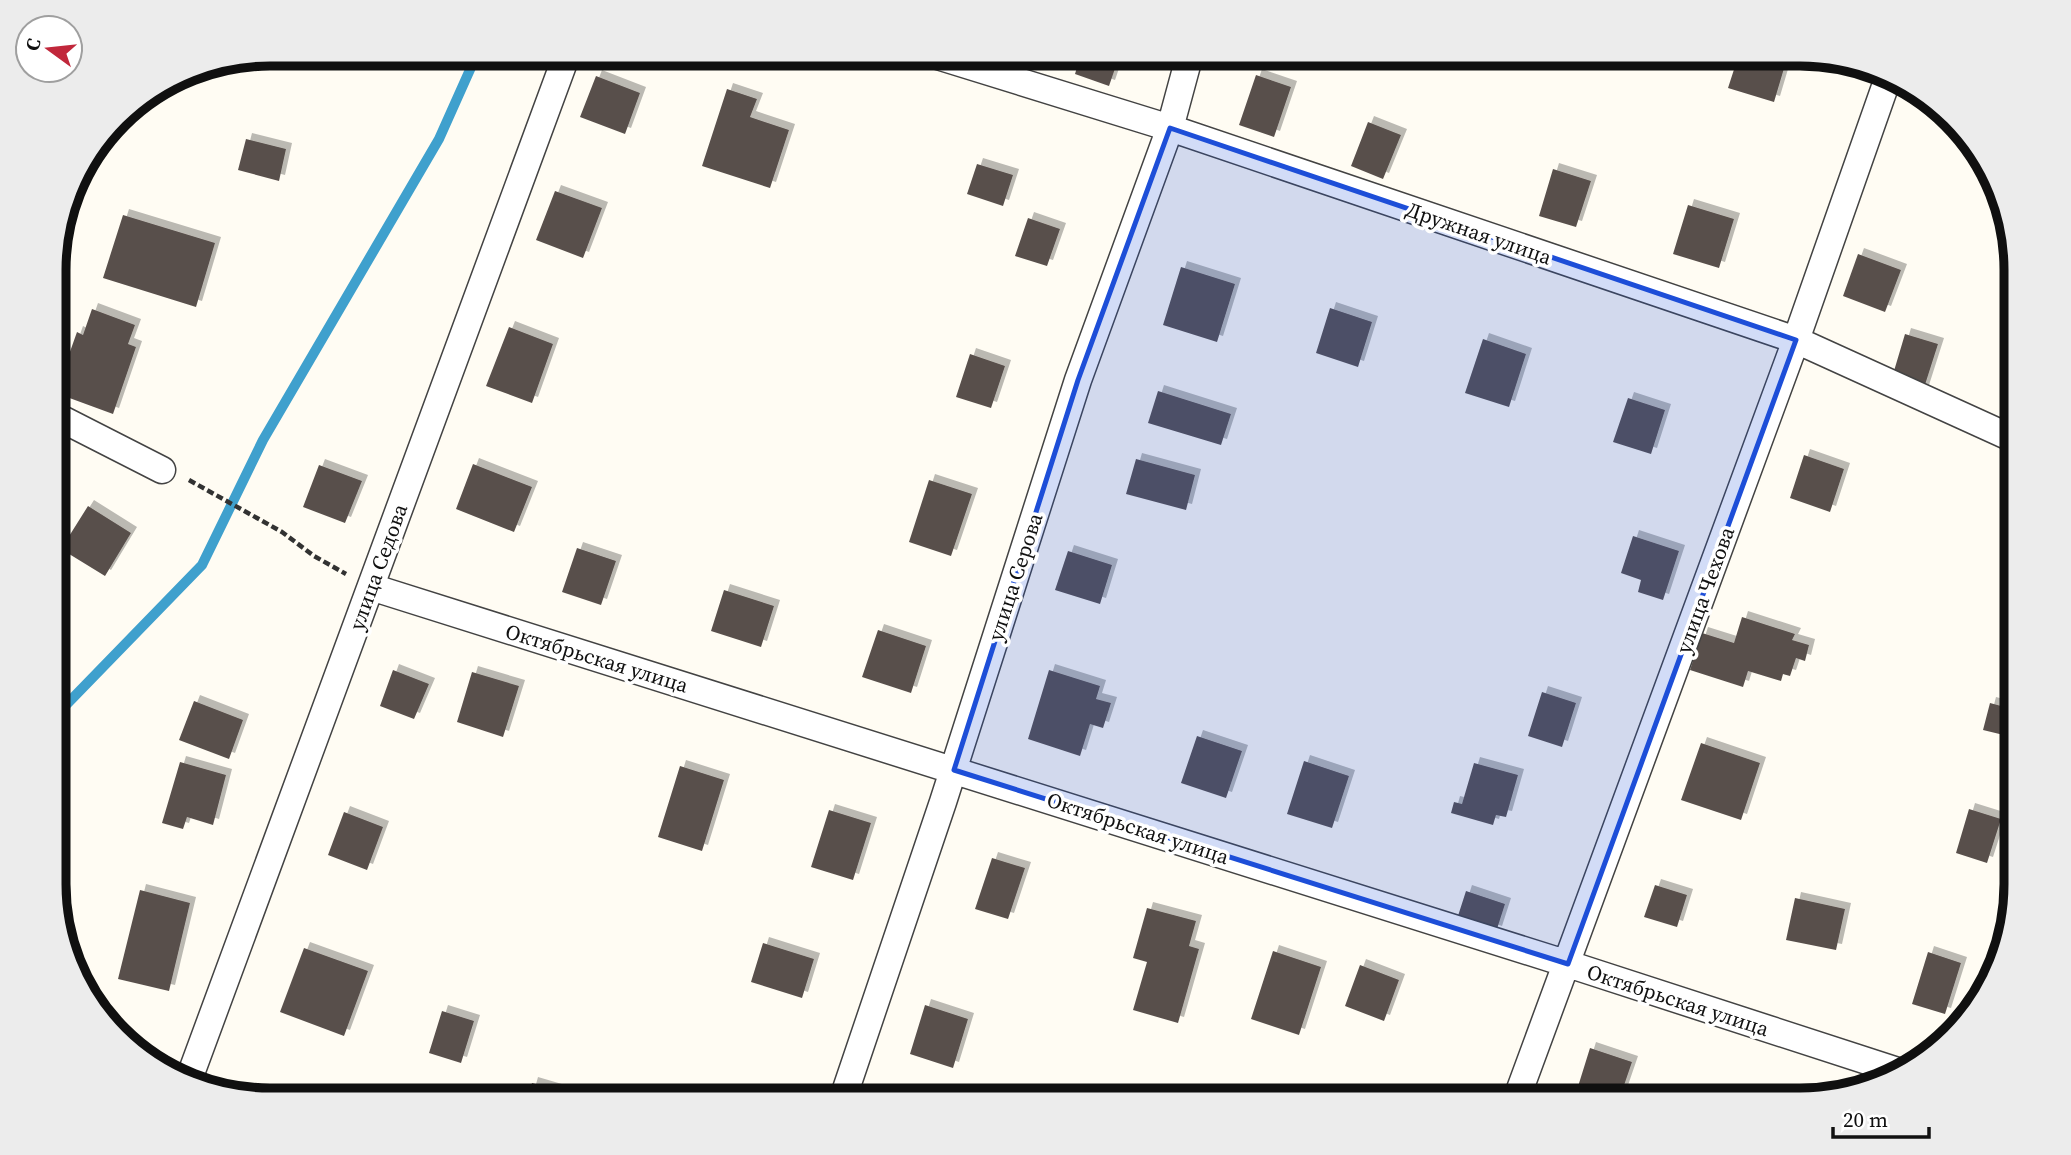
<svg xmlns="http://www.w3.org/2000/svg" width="2071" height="1155" font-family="'Source Serif 4',serif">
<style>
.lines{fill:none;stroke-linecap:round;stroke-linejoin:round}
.stream{stroke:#3fa0cd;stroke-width:10}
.building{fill:#59504c;filter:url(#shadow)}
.street-casing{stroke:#434343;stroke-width:29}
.path{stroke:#323232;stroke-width:4.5;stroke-dasharray:7 3.5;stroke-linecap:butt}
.street{stroke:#fff;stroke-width:26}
.marked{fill:#1d4ed8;fill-opacity:0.2;stroke:#1d4ed8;stroke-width:5;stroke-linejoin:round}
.labels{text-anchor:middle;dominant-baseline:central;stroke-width:7;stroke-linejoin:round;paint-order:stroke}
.street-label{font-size:21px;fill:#101010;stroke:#fff}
.rim{fill:none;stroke:#101010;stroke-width:9}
</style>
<defs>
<filter id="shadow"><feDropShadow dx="6" dy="-6" stdDeviation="0" flood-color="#0004"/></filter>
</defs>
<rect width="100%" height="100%" fill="#fffcf3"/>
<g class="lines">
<path class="stream" d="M56,724L66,705L202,565L263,440L439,139L477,54"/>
</g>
<path class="building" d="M1081,54H1120L1109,86L1075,74Z
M1739,54H1751L1785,65L1774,102L1728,88Z
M1256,75L1291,87L1274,137L1239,125Z
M596,76L640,93L625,134L580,117Z
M727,89L757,99L750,117L789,130L770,188L702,166Z
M1368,122L1401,135L1383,179L1351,166Z
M246,139L286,149L279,181L238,170Z
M977,164L1013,175L1003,206L967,194Z
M1553,169L1591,181L1576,227L1539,216Z
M555,191L602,208L583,258L536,240Z
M1688,205L1734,219L1719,268L1673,254Z
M123,215L215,243L196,307L103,278Z
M1028,218L1060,229L1047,266L1015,256Z
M1858,254L1901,270L1885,312L1843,296Z
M1181,267L1235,284L1217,342L1163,325Z
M1330,308L1372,322L1358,367L1316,353Z
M92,309L135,325L128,344L136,347L113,414L64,396L69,383L61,377L77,332L83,335Z
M509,327L553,344L532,403L486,386Z
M1905,334L1938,344L1923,391L1891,381Z
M1483,339L1526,354L1509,407L1465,393Z
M970,354L1005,366L991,408L956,397Z
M1158,391L1231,414L1221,445L1148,423Z
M1628,398L1665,410L1651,454L1613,442Z
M1804,455L1844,469L1830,512L1790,498Z
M1136,459L1195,475L1186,510L1126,494Z
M473,464L532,487L514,532L456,509Z
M319,465L362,481L345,523L303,507Z
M929,480L972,494L951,556L909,542Z
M88,506L131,533L105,576L61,549Z
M1633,536L1679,551L1663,600L1638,592L1641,580L1621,573Z
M577,548L616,561L601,605L562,592Z
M1068,551L1112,565L1100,604L1055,590Z
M724,590L774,606L761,647L711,631Z
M1742,617L1795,634L1792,640L1809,645L1805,661L1796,658L1790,676L1783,674L1781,681L1748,671L1743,687L1690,670L1702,633L1734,643Z
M878,630L926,646L911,693L862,677Z
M393,670L429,684L414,719L380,706Z
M1049,670L1100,686L1096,699L1111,703L1103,728L1090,724L1080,756L1028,739Z
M472,672L519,686L503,737L457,722Z
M1542,692L1576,703L1562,747L1528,736Z
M194,701L243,720L229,759L179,740Z
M1990,703L2016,710V738L1983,730Z
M1197,736L1242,751L1226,798L1181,783Z
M1701,743L1760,763L1741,820L1681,800Z
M1304,761L1349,776L1332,828L1287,814Z
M180,762L226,775L213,825L187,817L183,829L162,823Z
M1474,763L1518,775L1506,817L1496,815L1493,825L1451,813L1454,802L1462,804Z
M680,766L724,780L702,851L658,837Z
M1969,809L2001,819L1987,863L1956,853Z
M829,810L871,823L853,880L811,867Z
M344,812L383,827L367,870L328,855Z
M992,858L1025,868L1008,919L975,909Z
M1655,885L1687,895L1677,927L1644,917Z
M140,890L190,903L169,991L118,979Z
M1466,891L1505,904L1496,932L1457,919Z
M1795,898L1845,909L1836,950L1786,940Z
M1147,908L1196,921L1189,946L1199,949L1178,1023L1133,1010L1147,962L1133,958Z
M763,943L814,959L802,998L751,982Z
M304,948L368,971L344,1036L280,1012Z
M1273,951L1321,967L1299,1035L1251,1019Z
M1928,952L1961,963L1945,1014L1912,1004Z
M1360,965L1399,980L1384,1021L1345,1006Z
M925,1005L968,1019L953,1068L910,1054Z
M442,1011L474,1021L461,1063L429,1053Z
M1590,1048L1632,1062L1619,1100H1600L1576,1093Z
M532,1083L590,1100V1101H527Z
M715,1090L748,1100V1101H712Z"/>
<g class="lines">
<defs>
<path id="street" d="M931,54L1170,128L1796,340L2016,440
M56,416L162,470
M371,587L1568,964L1904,1073
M189,1079L567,54
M1516,1100L1796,340L1888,78
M842,1101L943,802L1078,380L1170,128L1190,54"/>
</defs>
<use href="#street" class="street-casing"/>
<path class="path" d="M189,480L282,532L314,556L346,574"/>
<use href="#street" class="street"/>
</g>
<path class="marked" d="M1170,128L1796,340L1568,964L954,770L1078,380Z"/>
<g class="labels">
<g class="street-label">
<text transform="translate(1479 233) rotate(19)">Дружная улица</text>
<text transform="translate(378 567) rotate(-70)">улица Седова</text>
<text transform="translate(1015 577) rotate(-72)">улица Серова</text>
<text transform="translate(1705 590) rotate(-70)">улица Чехова</text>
<text transform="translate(597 658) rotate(17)">Октябрьская улица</text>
<text transform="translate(1138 828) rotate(18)">Октябрьская улица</text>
<text transform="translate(1678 1000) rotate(18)">Октябрьская улица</text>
</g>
</g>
<path d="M0 0H2071V1155H0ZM270 66H1800A204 204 0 0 1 2004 270V884A204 204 0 0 1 1800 1088H270A204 204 0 0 1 66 884V270A204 204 0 0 1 270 66Z" fill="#ececec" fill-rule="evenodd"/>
<path class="rim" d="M270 66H1800A204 204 0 0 1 2004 270V884A204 204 0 0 1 1800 1088H270A204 204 0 0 1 66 884V270A204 204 0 0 1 270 66Z"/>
<g transform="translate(49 49) rotate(285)"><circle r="33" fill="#ffffff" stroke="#9f9f9f" stroke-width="2"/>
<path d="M0-5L12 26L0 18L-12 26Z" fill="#c1273b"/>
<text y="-10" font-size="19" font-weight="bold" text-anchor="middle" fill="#101010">С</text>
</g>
<path d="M1833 1127v10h96v-10" fill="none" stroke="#101010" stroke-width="3.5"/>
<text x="1843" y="1127" font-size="21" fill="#101010" stroke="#ffffff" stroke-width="5" paint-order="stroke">20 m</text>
</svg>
